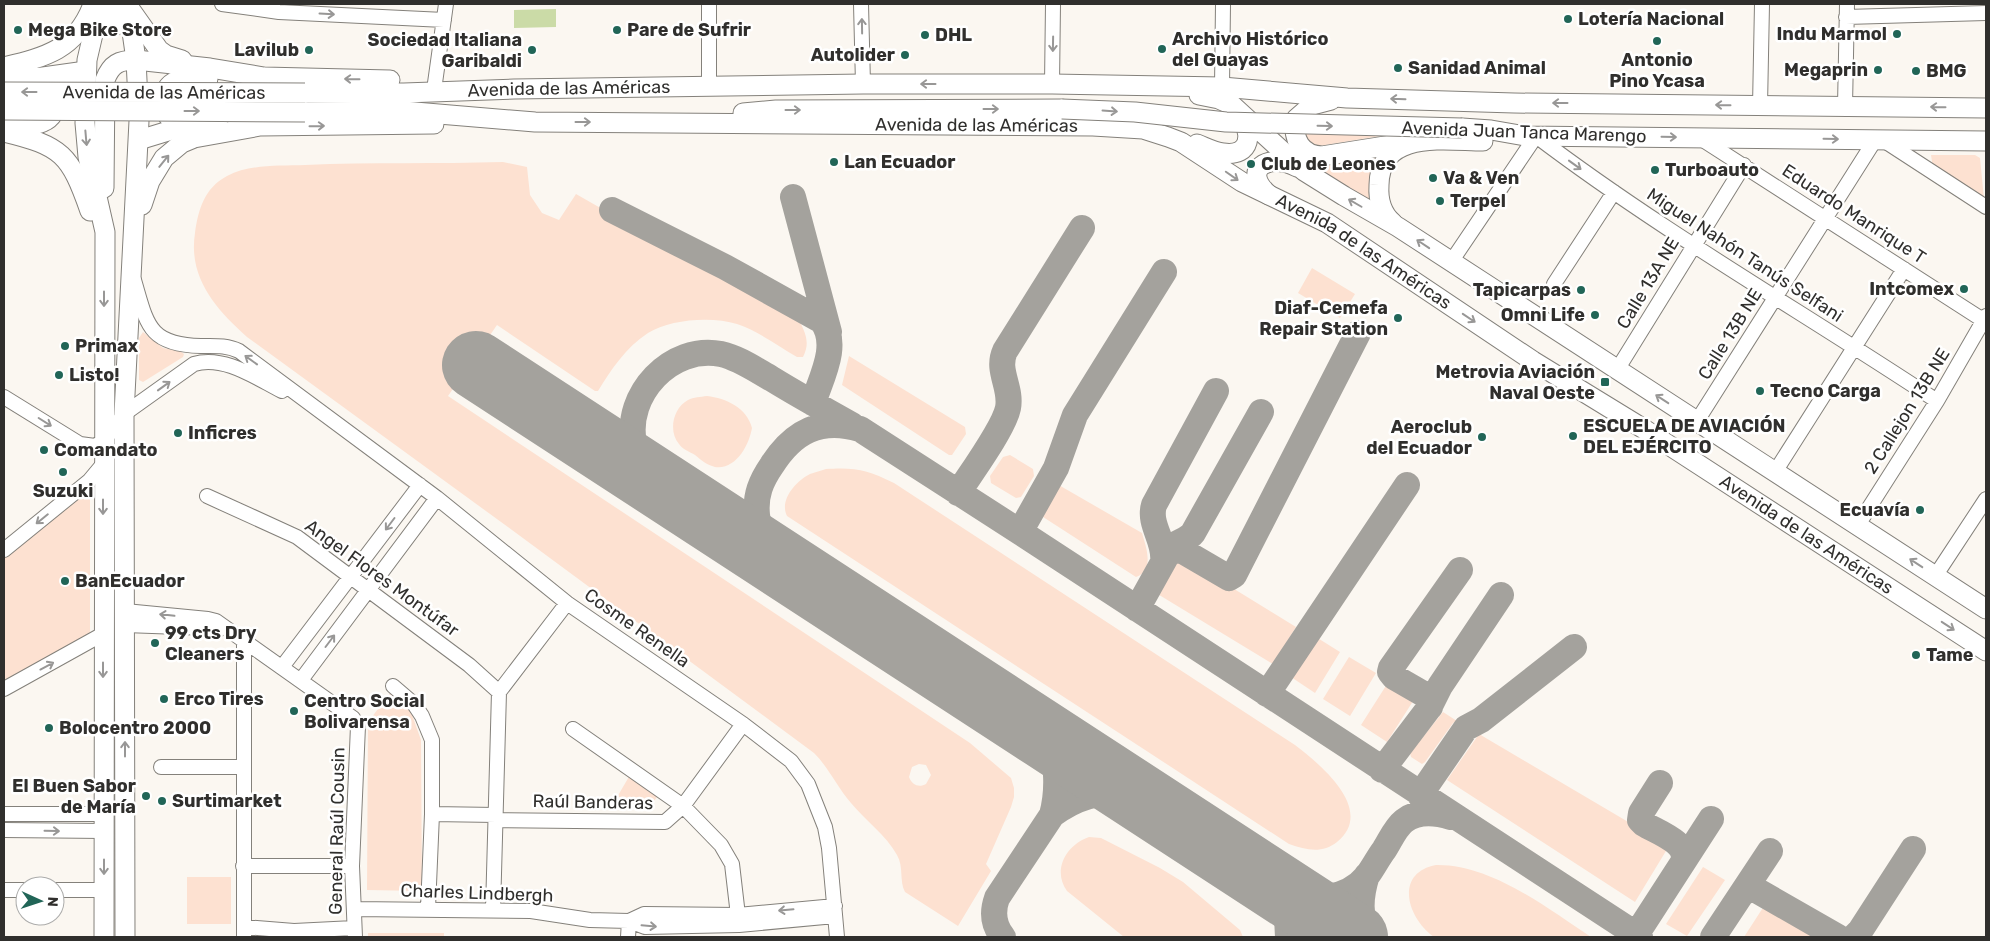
<svg xmlns="http://www.w3.org/2000/svg" width="1990" height="941" font-family="Rubik,sans-serif">
<style>
.green{fill:#fde1d1;fill-rule:evenodd}
.water{fill:#cbdba7}
.lines{fill:none;stroke-linecap:round;stroke-linejoin:round}
.taxiway{stroke:#a4a29d;stroke-width:26}
.runway{stroke:#a4a29d;stroke-width:68}
.minor-casing{stroke:#84817b;stroke-width:16}
.major-casing{stroke:#84817b;stroke-width:21}
.minor{stroke:#fff;stroke-width:14}
.major{stroke:#fff;stroke-width:19}
.major-bridge-casing{stroke:#84817b;stroke-width:21;stroke-linecap:butt}
.major-bridge{stroke:#fff;stroke-width:19}
.oneway{stroke:#989796}
.poi-dot{fill:#216557;stroke:#fff;stroke-width:2}
.labels{text-anchor:middle;dominant-baseline:central;stroke-width:5;stroke-linejoin:round;paint-order:stroke}
.poi-label{font-size:18px;font-weight:bold;fill:#302f2d;stroke:#fff;text-anchor:start}
.street-label{font-size:18px;fill:#302f2d;stroke:#fff}
</style>
<rect width="100%" height="100%" fill="#fbf7f1"/>
<path class="green" d="M1303,134L1386,135L1319,146L1307,141Z
M1931,155H1975L1980,158L1984,199L1933,168Z
M1379,157L1370,176L1371,202L1316,167Z
M503,162L527,167L530,195L542,213L559,220L576,194L800,322C806,334 810,344 803,357H797C778,346 758,331 737,324C712,316 670,319 648,333C626,347 611,370 598,391H595L497,325L448,396L970,743L1011,778L1014,788V797L1011,807L986,864L991,871L958,926L905,892C899,881 904,867 897,855C886,835 865,820 851,803C837,787 829,768 814,753L512,530L247,337C216,309 188,278 195,233C198,211 204,188 227,176C250,164 279,166 305,165C371,162 437,164 503,162ZM919,764L926,765L931,775L926,784C919,788 912,785 909,777L912,767Z
M1312,268L1355,294L1340,318L1298,293Z
M143,332L163,348L180,351L184,354L183,357L143,382L139,380V338Z
M849,356L965,427L966,434L952,455H949L842,385Z
M707,396C726,398 747,408 752,428C749,445 736,470 715,467C707,465 701,460 695,455C690,452 682,449 679,444C668,431 673,408 688,400C694,397 700,397 707,396Z
M1010,455L1033,469L1034,476L1021,497L1016,498L991,483L990,476L1003,457Z
M826,469C855,467 868,470 894,483L1295,745C1321,765 1376,810 1337,842C1322,854 1306,850 1289,844L787,516C779,500 796,481 810,474C815,472 821,471 826,469Z
M90,481V640L4,687V550Z
M1057,484L1142,533C1146,547 1155,570 1136,577L1040,515Z
M1174,552L1296,627L1273,664L1151,590Z
M1316,637L1340,652L1315,693L1291,677Z
M1349,657L1376,673L1350,716L1323,699Z
M1389,681L1415,698L1387,742L1361,725Z
M391,692L411,712L421,740L422,891L367,890L368,722Z
M1443,712L1457,721L1453,723L1425,762L1422,764L1411,757L1410,753Z
M1479,734L1669,846L1635,902L1447,780Z
M630,775L660,793L651,805L613,804Z
M1089,837L1101,838L1160,868L1183,882L1240,930L1243,937H1124L1067,891C1052,870 1066,845 1089,837Z
M1436,865C1491,864 1547,908 1591,937H1434C1407,918 1394,873 1436,865Z
M1703,867L1725,880L1687,936L1666,924Z
M187,877H231V924H187Z
M1766,903L1820,937H1744Z
M368,933H444V937H368Z"/>
<path class="water" d="M556,9V27L514,28V10Z"/>
<g class="lines">
<path class="taxiway" d="M793,197L829,332
M612,210L725,267L822,321C840,345 821,378 813,403
M660,485C649,473 638,460 634,443C624,395 671,344 721,354C739,358 756,370 772,379C798,395 825,410 852,425
M958,493C971,473 1004,428 1008,408C1012,387 996,371 1005,351L1082,228
M1020,532L1056,468L1075,415L1164,272
M1169,551L1181,550L1229,578L1234,575L1358,333
M1163,562C1166,541 1148,525 1154,505L1216,391
M790,569C773,555 759,538 757,515C755,495 761,481 772,465C793,432 820,417 860,429L1020,532L1640,937
M1137,609L1171,548C1177,541 1187,541 1193,533L1261,412
M1267,694L1407,485
M1430,707V701L1427,696L1394,677L1390,672L1391,668L1460,570
M1382,770L1429,708L1440,686L1501,595
M1660,783L1641,813L1640,820L1644,824C1657,832 1690,843 1683,862
M1420,795L1466,728L1481,720L1574,647
M1052,815C1077,796 1097,793 1128,790
M1367,875C1360,897 1359,916 1369,937
M1282,890C1311,902 1345,902 1367,876C1373,868 1378,858 1384,850C1390,841 1395,828 1404,821C1418,810 1435,812 1451,817
M1282,890L1287,917L1288,937
M1742,894L1747,889L1756,890L1838,937
M1636,935L1711,819
M1003,937C993,925 992,912 997,898L1052,815C1059,789 1056,767 1052,740
M1713,937L1770,851
M1854,937L1860,931L1913,849"/>
<path class="runway" d="M476,365L1354,937"/>
<defs>
<path id="minor" d="M222,4L279,12L444,20
M861,4L863,84
M1846,17L1986,13
M435,83L446,4
M1052,84L1053,4
M709,87V4
M1222,87L1223,4
M1760,106L1762,4
M1845,106L1847,4
M1700,138L1986,322
M1883,140L1986,207
M1451,262L1536,136C1664,233 1803,312 1937,401
M134,280C147,324 148,345 201,346C215,346 227,345 239,351L437,498L567,603L743,724L791,761L808,784L825,827L829,848L837,937
M1554,284L1614,192
M1617,370L1744,165
M4,397L80,444L95,446L104,441L124,414L194,364C224,355 256,378 282,391
M1697,421L1875,140
M1775,472L1904,269
M207,496L297,537L469,665L499,692
M1858,525L1937,401L1986,316
M4,550L89,481L104,463
M1936,575L1986,499
M125,611L208,619L216,621L353,718L358,726L352,866L355,937
M125,625L207,628L217,631
M282,667L420,485
M301,680L437,498
M393,686L414,704L422,716L432,740V814L428,908
M4,689L103,634
M573,729L683,806L721,845L732,864L739,924
M161,767H244
M4,814H104
M432,814L496,815
M496,820L665,822L683,806L743,724
M4,830L104,831
M243,866H352
M4,890H25
M55,890H104
M835,906L738,915L644,914L629,921L645,927L739,925L835,916
M354,909L531,911L590,920L629,921L628,937
M493,910L499,692L567,603
M244,927L294,931L354,928
M244,937V642"/>
<g id="major">
<path d="M100,4L87,60L85,123L88,157L105,232L104,937"/>
<path d="M108,4V18L110,24L116,25L120,21L123,4"/>
<path d="M130,9L159,50L166,55L182,60"/>
<path d="M4,67C45,57 75,50 92,7"/>
<path d="M4,78C15,78 32,75 43,79C61,87 61,115 43,122C32,127 15,124 4,123"/>
<path d="M36,78L86,71"/>
<path d="M208,79C198,79 183,76 174,82C157,92 161,119 180,124C191,128 206,125 218,125"/>
<path id="s1" d="M305,93H404L514,89L863,84H1052L1222,87L1347,98L1514,103L1986,108"/>
<path d="M1199,95L1219,99L1232,105L1304,171L1344,196L1398,227L1986,609"/>
<path d="M1331,100L1312,105L1296,119C1292,139 1301,155 1322,156L1404,143"/>
<path id="s2" d="M305,112L403,111L535,122L1093,126L1143,129L1168,137L1181,142L1242,182L1327,223L1533,361L1644,429L1986,651"/>
<path d="M743,113L776,110L1062,109"/>
<path d="M1462,128L1491,130L1525,136L1986,141"/>
<path d="M4,132C62,146 70,154 90,211"/>
<path d="M139,140L188,125"/>
<path d="M1197,144C1205,147 1214,152 1223,153C1252,157 1253,132 1239,114"/>
<path d="M104,188L105,80C111,64 119,60 136,60L210,68L264,77L390,80"/>
<path d="M1269,195C1240,170 1268,152 1297,167"/>
<path d="M142,205L150,181L164,158L182,143L194,138L260,126L434,124"/>
<path d="M1393,223C1381,213 1378,200 1379,185C1380,129 1446,141 1483,141"/>
<path d="M125,937L124,414L139,121L136,60L128,4"/>
</g>
</defs>
<use href="#minor" class="minor-casing"/>
<use href="#major" class="major-casing"/>
<use href="#minor" class="minor"/>
<use href="#major" class="major"/>
<defs>
<g id="major-bridge">
<path id="s3" d="M4,92L305,93"/>
<path d="M1062,109L1135,112L1226,122L1462,128"/>
<path d="M4,110L305,112"/>
</g>
</defs>
<use href="#major-bridge" class="major-bridge-casing"/>
<use href="#major-bridge" class="major-bridge"/>
</g>
<defs><path id="oneway-shaft" d="M-6 0H5M1.5-3L5.5 0L1.5 3" fill="none" stroke-width="1.6" stroke-linecap="round" stroke-linejoin="round" transform="scale(1.25)"/></defs>
<g class="oneway">
<use href="#oneway-shaft" transform="translate(327 14) rotate(3)"/>
<use href="#oneway-shaft" transform="translate(862 26) rotate(-91)"/>
<use href="#oneway-shaft" transform="translate(1053 44) rotate(91)"/>
<use href="#oneway-shaft" transform="translate(352 79) rotate(-179)"/>
<use href="#oneway-shaft" transform="translate(928 84) rotate(-180)"/>
<use href="#oneway-shaft" transform="translate(29 92) rotate(-180)"/>
<use href="#oneway-shaft" transform="translate(1398 99) rotate(-178)"/>
<use href="#oneway-shaft" transform="translate(1560 103) rotate(-180)"/>
<use href="#oneway-shaft" transform="translate(1723 105) rotate(-179)"/>
<use href="#oneway-shaft" transform="translate(1938 107) rotate(-179)"/>
<use href="#oneway-shaft" transform="translate(991 109)"/>
<use href="#oneway-shaft" transform="translate(793 110)"/>
<use href="#oneway-shaft" transform="translate(192 111)"/>
<use href="#oneway-shaft" transform="translate(1110 111) rotate(4)"/>
<use href="#oneway-shaft" transform="translate(583 122)"/>
<use href="#oneway-shaft" transform="translate(317 126) rotate(-1)"/>
<use href="#oneway-shaft" transform="translate(1325 126) rotate(1)"/>
<use href="#oneway-shaft" transform="translate(1669 137) rotate(1)"/>
<use href="#oneway-shaft" transform="translate(86 138) rotate(85)"/>
<use href="#oneway-shaft" transform="translate(1831 139) rotate(1)"/>
<use href="#oneway-shaft" transform="translate(164 161) rotate(-51)"/>
<use href="#oneway-shaft" transform="translate(1575 165) rotate(36)"/>
<use href="#oneway-shaft" transform="translate(1232 176) rotate(35)"/>
<use href="#oneway-shaft" transform="translate(1355 203) rotate(-150)"/>
<use href="#oneway-shaft" transform="translate(1423 244) rotate(-146)"/>
<use href="#oneway-shaft" transform="translate(104 299) rotate(90)"/>
<use href="#oneway-shaft" transform="translate(1469 318) rotate(34)"/>
<use href="#oneway-shaft" transform="translate(251 360) rotate(-144)"/>
<use href="#oneway-shaft" transform="translate(164 386) rotate(-36)"/>
<use href="#oneway-shaft" transform="translate(1662 399) rotate(-147)"/>
<use href="#oneway-shaft" transform="translate(45 422) rotate(32)"/>
<use href="#oneway-shaft" transform="translate(103 507) rotate(90)"/>
<use href="#oneway-shaft" transform="translate(42 519) rotate(141)"/>
<use href="#oneway-shaft" transform="translate(390 524) rotate(127)"/>
<use href="#oneway-shaft" transform="translate(1916 563) rotate(-147)"/>
<use href="#oneway-shaft" transform="translate(167 615) rotate(-174)"/>
<use href="#oneway-shaft" transform="translate(1948 626) rotate(33)"/>
<use href="#oneway-shaft" transform="translate(330 641) rotate(-53)"/>
<use href="#oneway-shaft" transform="translate(47 666) rotate(-28)"/>
<use href="#oneway-shaft" transform="translate(103 670) rotate(90)"/>
<use href="#oneway-shaft" transform="translate(125 749) rotate(-90)"/>
<use href="#oneway-shaft" transform="translate(52 831) rotate(1)"/>
<use href="#oneway-shaft" transform="translate(104 867) rotate(90)"/>
<use href="#oneway-shaft" transform="translate(786 910) rotate(175)"/>
<use href="#oneway-shaft" transform="translate(649 926) rotate(5)"/>
</g>
<g class="poi-dot">
<circle cx="1568" cy="19" r="5"/>
<circle cx="18" cy="30" r="5"/>
<circle cx="617" cy="30" r="5"/>
<circle cx="1897" cy="34" r="5"/>
<circle cx="925" cy="35" r="5"/>
<circle cx="1657" cy="41" r="5"/>
<circle cx="1162" cy="49" r="5"/>
<circle cx="309" cy="50" r="5"/>
<circle cx="532" cy="50" r="5"/>
<circle cx="905" cy="55" r="5"/>
<circle cx="1398" cy="68" r="5"/>
<circle cx="1878" cy="70" r="5"/>
<circle cx="1916" cy="71" r="5"/>
<circle cx="834" cy="162" r="5"/>
<circle cx="1251" cy="164" r="5"/>
<circle cx="1655" cy="170" r="5"/>
<circle cx="1433" cy="178" r="5"/>
<circle cx="1440" cy="201" r="5"/>
<circle cx="1964" cy="289" r="5"/>
<circle cx="1581" cy="290" r="5"/>
<circle cx="1595" cy="315" r="5"/>
<circle cx="1398" cy="318" r="5"/>
<circle cx="65" cy="346" r="5"/>
<circle cx="59" cy="375" r="5"/>
<rect x="1600" y="377" width="10" height="10" rx="2.5"/>
<circle cx="1760" cy="391" r="5"/>
<circle cx="178" cy="433" r="5"/>
<circle cx="1573" cy="436" r="5"/>
<circle cx="1482" cy="437" r="5"/>
<circle cx="44" cy="450" r="5"/>
<circle cx="63" cy="472" r="5"/>
<circle cx="1920" cy="510" r="5"/>
<circle cx="65" cy="581" r="5"/>
<circle cx="155" cy="643" r="5"/>
<circle cx="1916" cy="655" r="5"/>
<circle cx="164" cy="699" r="5"/>
<circle cx="294" cy="711" r="5"/>
<circle cx="49" cy="728" r="5"/>
<circle cx="146" cy="796" r="5"/>
<circle cx="162" cy="801" r="5"/>
</g>
<g class="labels">
<g class="poi-label">
<text x="1578" y="19">Lotería Nacional</text>
<text x="28" y="30">Mega Bike Store</text>
<text x="627" y="30">Pare de Sufrir</text>
<text x="1887" y="34" text-anchor="end">Indu Marmol</text>
<text x="935" y="35">DHL</text>
<text x="1172" y="39">Archivo Histórico<tspan x="1172" dy="21">del Guayas</tspan></text>
<text x="522" y="40" text-anchor="end">Sociedad Italiana<tspan x="522" dy="21">Garibaldi</tspan></text>
<text x="299" y="50" text-anchor="end">Lavilub</text>
<text x="895" y="55" text-anchor="end">Autolider</text>
<text x="1657" y="60" text-anchor="middle">Antonio<tspan x="1657" dy="21">Pino Ycasa</tspan></text>
<text x="1408" y="68">Sanidad Animal</text>
<text x="1868" y="70" text-anchor="end">Megaprin</text>
<text x="1926" y="71">BMG</text>
<text x="844" y="162">Lan Ecuador</text>
<text x="1261" y="164">Club de Leones</text>
<text x="1665" y="170">Turboauto</text>
<text x="1443" y="178">Va &amp; Ven</text>
<text x="1450" y="201">Terpel</text>
<text x="1954" y="289" text-anchor="end">Intcomex</text>
<text x="1571" y="290" text-anchor="end">Tapicarpas</text>
<text x="1388" y="308" text-anchor="end">Diaf-Cemefa<tspan x="1388" dy="21">Repair Station</tspan></text>
<text x="1585" y="315" text-anchor="end">Omni Life</text>
<text x="75" y="346">Primax</text>
<text x="1595" y="372" text-anchor="end">Metrovia Aviación<tspan x="1595" dy="21">Naval Oeste</tspan></text>
<text x="69" y="375">Listo!</text>
<text x="1770" y="391">Tecno Carga</text>
<text x="1583" y="426">ESCUELA DE AVIACIÓN<tspan x="1583" dy="21">DEL EJÉRCITO</tspan></text>
<text x="1472" y="427" text-anchor="end">Aeroclub<tspan x="1472" dy="21">del Ecuador</tspan></text>
<text x="188" y="433">Inficres</text>
<text x="54" y="450">Comandato</text>
<text x="63" y="491" text-anchor="middle">Suzuki</text>
<text x="1910" y="510" text-anchor="end">Ecuavía</text>
<text x="75" y="581">BanEcuador</text>
<text x="165" y="633">99 cts Dry<tspan x="165" dy="21">Cleaners</tspan></text>
<text x="1926" y="655">Tame</text>
<text x="174" y="699">Erco Tires</text>
<text x="304" y="701">Centro Social<tspan x="304" dy="21">Bolivarensa</tspan></text>
<text x="59" y="728">Bolocentro 2000</text>
<text x="136" y="786" text-anchor="end">El Buen Sabor<tspan x="136" dy="21">de María</tspan></text>
<text x="172" y="801">Surtimarket</text>
</g>
<g class="street-label">
<text stroke="none"><textPath href="#s1" startOffset="264">Avenida de las Américas</textPath></text>
<text stroke="none"><textPath href="#s3" startOffset="160">Avenida de las Américas</textPath></text>
<text stroke="none"><textPath href="#s2" startOffset="672">Avenida de las Américas</textPath></text>
<text transform="translate(1524 132) rotate(2)">Avenida Juan Tanca Marengo</text>
<text transform="translate(1854 214) rotate(33)">Eduardo Manrique T</text>
<text stroke="none"><textPath href="#s2" startOffset="1092">Avenida de las Américas</textPath></text>
<text transform="translate(1745 255) rotate(33)">Miguel Nahón Tanús Selfani</text>
<text transform="translate(1648 283) rotate(-59)">Calle 13A NE</text>
<text transform="translate(1730 334) rotate(-58)">Calle 13B NE</text>
<text transform="translate(1907 411) rotate(-58)">2 Callejon 13B NE</text>
<text stroke="none"><textPath href="#s2" startOffset="1618">Avenida de las Américas</textPath></text>
<text transform="translate(382 578) rotate(36)">Angel Flores Montúfar</text>
<text transform="translate(637 628) rotate(35)">Cosme Renella</text>
<text transform="translate(593 802) rotate(1)">Raúl Banderas</text>
<text transform="translate(337 831) rotate(-89)">General Raúl Cousin</text>
<text transform="translate(477 893) rotate(2)">Charles Lindbergh</text>
</g>
</g>
<rect width="1990" height="941" fill="none" stroke="#302f2d" stroke-width="10"/>
<g transform="translate(40 901) rotate(93)"><circle r="24" fill="#ffffff" stroke="#acacab"/>
<path d="M0-4L9 19L0 12L-9 19Z" fill="#216557"/>
<text y="-8" font-size="14" font-weight="bold" text-anchor="middle" fill="#302f2d">N</text>
</g>
</svg>
